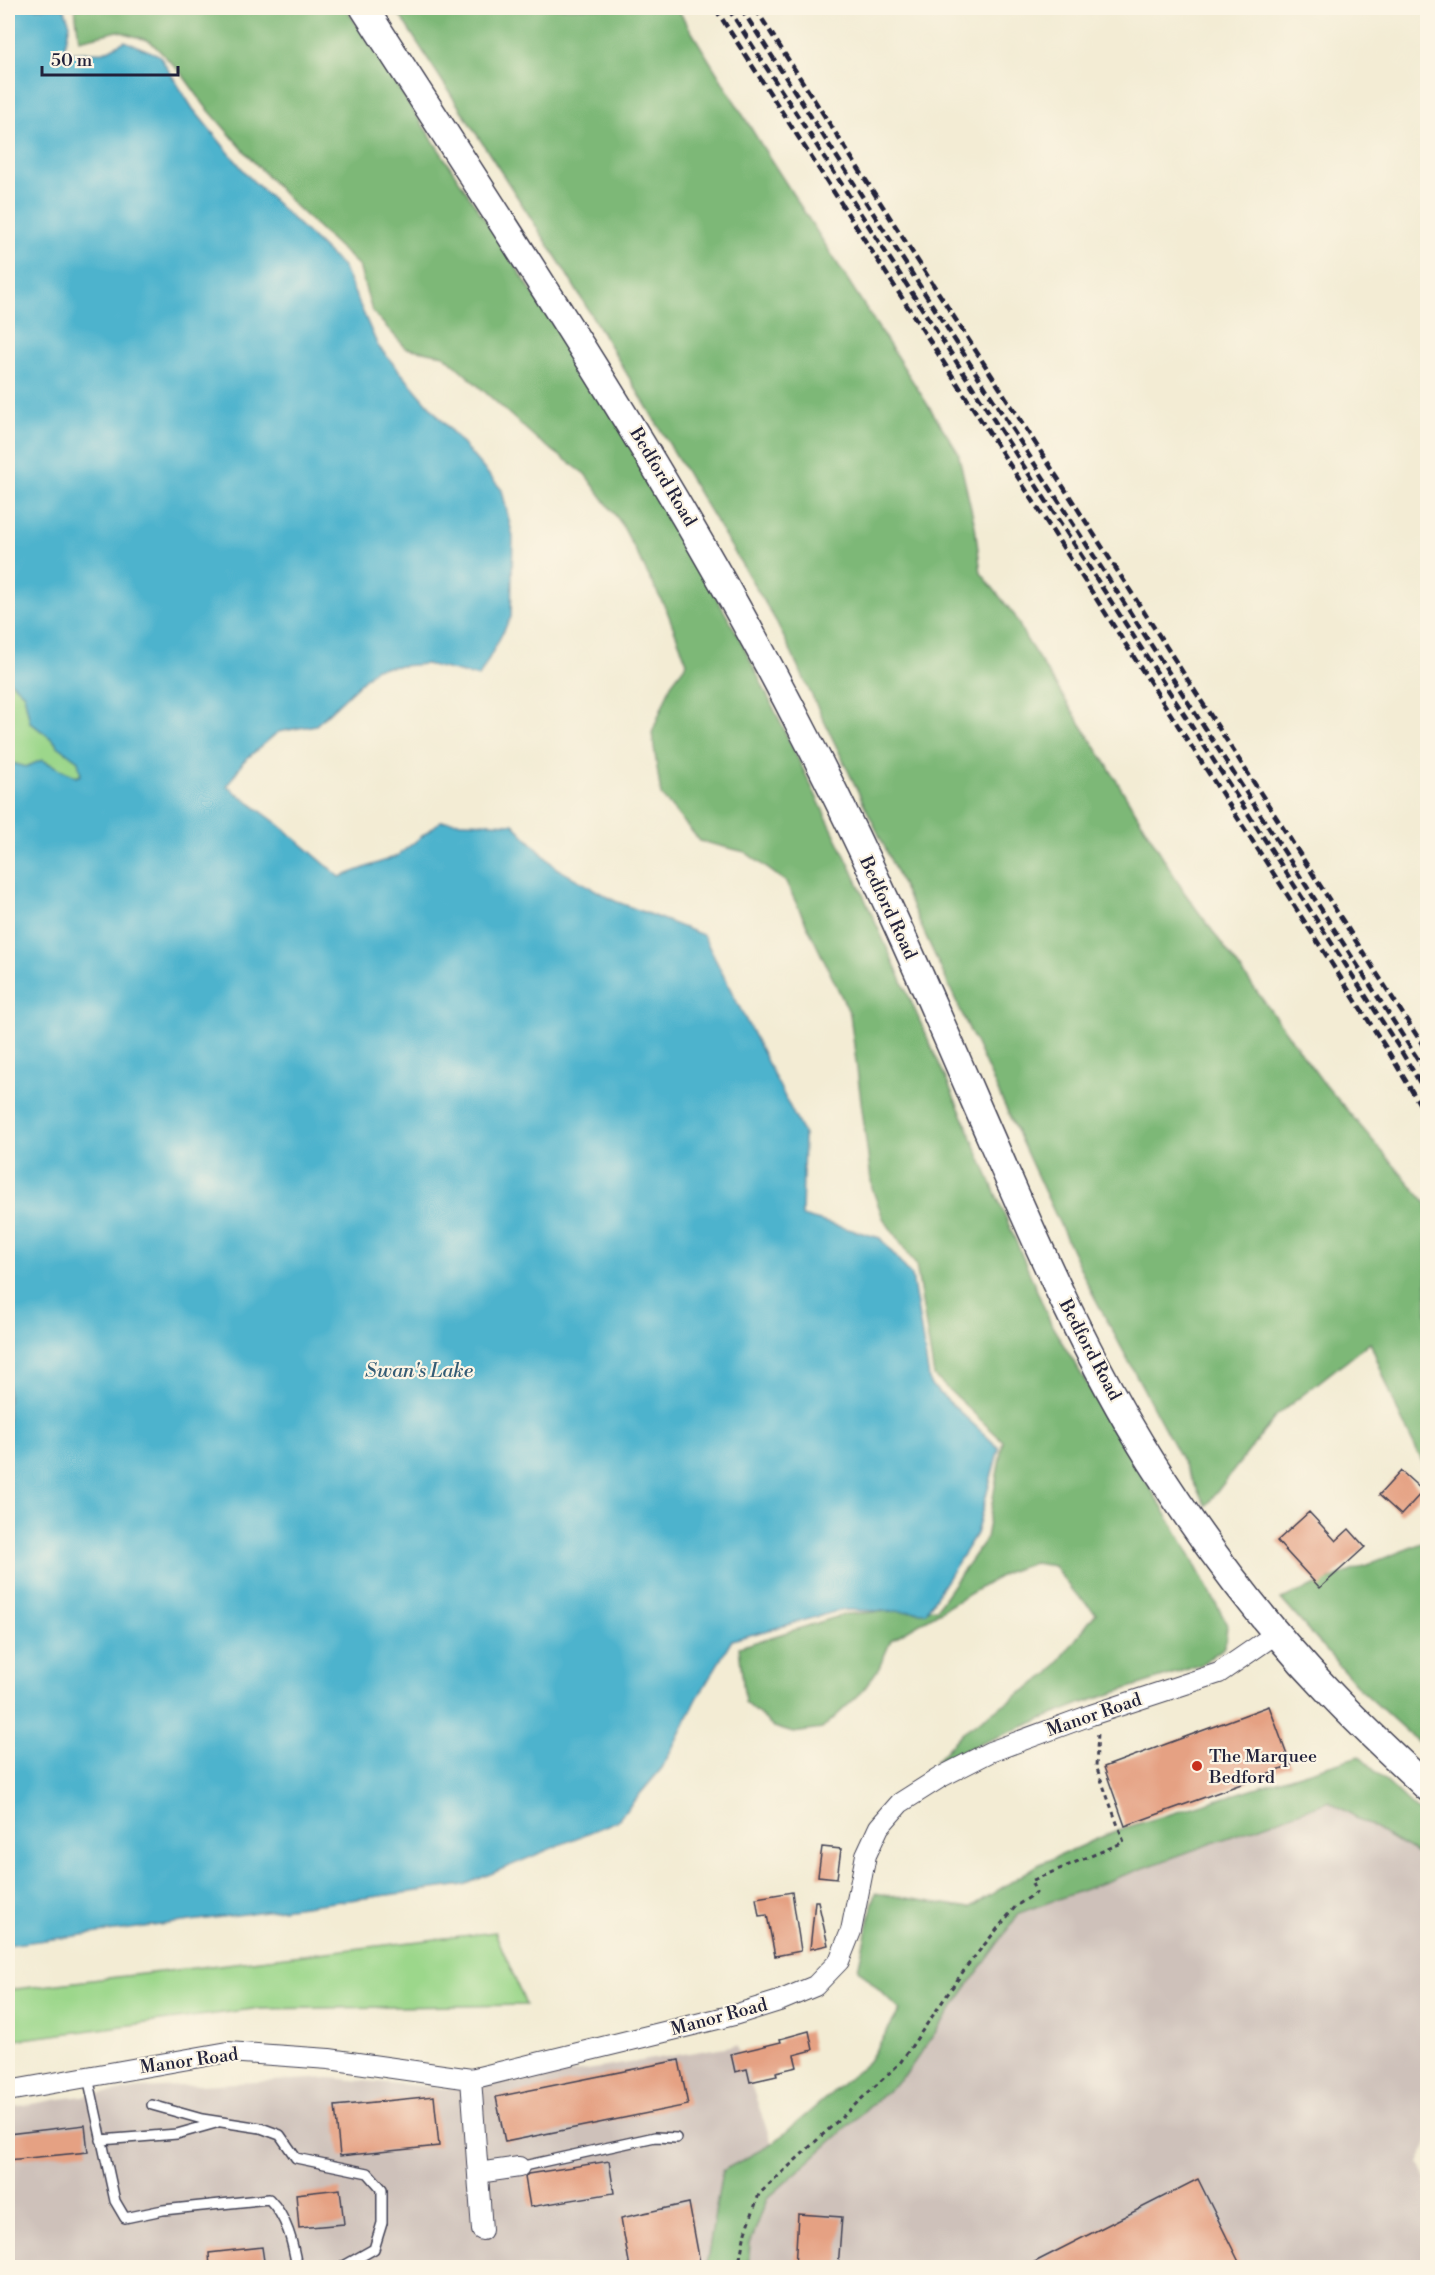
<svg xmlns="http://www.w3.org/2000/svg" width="1435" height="2275" font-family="'Libre Bodoni',serif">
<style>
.industrial{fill:#cec1ba}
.green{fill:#9cd78b;stroke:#5f7c63;stroke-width:1.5}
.forest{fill:#7db877;stroke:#506d59;stroke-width:1.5}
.water{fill:#4eb3cd;stroke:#386a84;stroke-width:1.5}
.building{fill:#e5a183}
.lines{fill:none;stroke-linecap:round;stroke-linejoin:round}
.service-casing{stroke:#414052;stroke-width:12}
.minor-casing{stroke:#414052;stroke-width:22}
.secondary-casing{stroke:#414052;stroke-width:30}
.path{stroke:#414052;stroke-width:3;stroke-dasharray:4.5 4.5;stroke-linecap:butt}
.service{stroke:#fff;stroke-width:9}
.minor{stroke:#fff;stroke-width:20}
.secondary{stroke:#fff;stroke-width:27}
.rail{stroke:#22223b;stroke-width:4.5;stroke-dasharray:9 4.5;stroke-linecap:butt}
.poi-dot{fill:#c8321e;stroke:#fcf5e5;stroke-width:2}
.labels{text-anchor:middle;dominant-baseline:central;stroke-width:4.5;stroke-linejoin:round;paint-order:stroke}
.street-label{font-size:18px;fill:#22223b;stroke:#fcf5e5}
.poi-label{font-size:18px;fill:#22223b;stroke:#fcf5e5;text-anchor:start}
.water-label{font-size:20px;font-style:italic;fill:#345c75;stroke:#fcf5e5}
</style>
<rect width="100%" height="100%" fill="#fcf5e5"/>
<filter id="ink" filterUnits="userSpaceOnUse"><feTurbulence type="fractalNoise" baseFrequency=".0167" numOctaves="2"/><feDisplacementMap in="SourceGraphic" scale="12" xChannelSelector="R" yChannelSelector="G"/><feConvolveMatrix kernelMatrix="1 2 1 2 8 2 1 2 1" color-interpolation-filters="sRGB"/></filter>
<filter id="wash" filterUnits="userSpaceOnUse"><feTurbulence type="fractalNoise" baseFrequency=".008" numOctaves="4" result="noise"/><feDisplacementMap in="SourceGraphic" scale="24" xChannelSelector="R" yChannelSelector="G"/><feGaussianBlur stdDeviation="1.35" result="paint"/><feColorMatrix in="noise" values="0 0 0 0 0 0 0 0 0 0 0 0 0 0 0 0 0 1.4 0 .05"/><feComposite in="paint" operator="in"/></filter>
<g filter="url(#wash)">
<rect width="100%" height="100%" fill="#f3ecd4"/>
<path class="industrial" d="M1329,1801L1426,1859L1428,1861V2139L1419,2164L1427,2181V2267L748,2268L750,2244L767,2199L906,2074L1019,1913Z
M737,2045L772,2144L722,2171L706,2267L8,2268V2108L60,2099L142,2088L329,2078L445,2088L509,2083Z"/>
<path class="green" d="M8,679L24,694L30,722L53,740L58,746L79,761L81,775L76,777L42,760L26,767L8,762Z
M495,1932L526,2005L253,2009L8,2041V1990Z"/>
<path class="forest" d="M75,8H346L604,401L739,637L851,868L963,1117L1052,1326L1180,1537L1227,1624L1225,1647L1200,1665L1080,1704L935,1762L963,1732L1049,1674L1096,1613L1071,1589L1054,1566L1034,1563L1007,1572L891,1640L879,1668L862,1692L822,1729L793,1733L774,1727L745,1702L739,1647L846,1614L937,1608L986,1538L1003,1441L934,1376L916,1265L883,1218L872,1188L850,1014L786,882L745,852L700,841L661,795L652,733L671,684L687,663L667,611L621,523L585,474L538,440L444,355L406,348L372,311L359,266L294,205L254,162L205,106L182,74L150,41L118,31L79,40Z
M395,8H677L762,146L958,452L975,526L981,573L1015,616L1026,639L1107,765L1184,892L1322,1081L1427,1204V1471L1400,1417L1370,1342L1276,1416L1206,1506L1088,1285L878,833L776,621L560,263Z
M1427,1541V1750L1359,1688L1281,1599Z
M1359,1756L1427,1820V1861L1426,1859L1329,1801L1019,1913L906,2074L767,2199L750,2244L748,2267H706L722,2171L772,2144L869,2061L900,2010L858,1969L875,1893L970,1908L1038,1865L1115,1831Z"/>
<path class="water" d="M8,8H64L70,24L63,53L104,52L125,41L159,55L193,109L249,177L343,267L378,346L502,490L513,537L511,617L479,677L426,664L376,668L316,725L278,732L243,762L227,786L278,824L340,877L397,856L441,821L513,824L556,868L615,901L703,935L804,1135L802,1216L880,1238L912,1276L930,1384L999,1448L976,1534L926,1612L841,1610L732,1640L698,1697L662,1768L617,1821L464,1885L8,1945V762L26,767L42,760L76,777L81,775L78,761L58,746L53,740L30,722L24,694L8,679Z"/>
<g id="blocks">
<path class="building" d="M1401,1471L1423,1491L1401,1515L1379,1495Z
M1309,1512L1336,1541L1349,1529L1365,1547L1320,1588L1277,1541Z
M1269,1706L1291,1766L1125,1826L1104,1767Z
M822,1847L841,1849L837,1878L818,1876Z
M792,1892L801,1951L775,1956L767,1915L759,1916L756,1898Z
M815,1901H818L828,1945L810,1949Z
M809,2031L813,2050L794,2055L797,2067L776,2072L777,2076L750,2082L747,2069L735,2072L731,2054L781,2042L780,2039Z
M679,2060L688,2105L505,2142L496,2097Z
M434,2096L439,2146L340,2156L335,2106Z
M85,2125L88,2152L8,2160V2134Z
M609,2161L614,2193L530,2207L525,2177L528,2174Z
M1198,2179L1242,2268H1023Z
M340,2189L344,2224L299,2228L296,2194Z
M689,2203L701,2268H630L621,2218Z
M798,2214L842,2217L838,2268H795Z
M262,2247L265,2268H210L209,2253Z"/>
</g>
</g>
<g filter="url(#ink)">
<use href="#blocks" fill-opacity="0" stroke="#414052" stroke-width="1.5"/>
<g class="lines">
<defs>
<path id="service" d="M88,2077L115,2201L125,2218L163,2210L269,2199C287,2217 293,2243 297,2268
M152,2105L202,2119L261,2128L280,2135L296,2158L368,2173L382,2189V2223L374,2249L342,2267L315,2268
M101,2140L177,2134L216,2123
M519,2167L655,2137L676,2138"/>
<path id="minor" d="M471,2079L482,2230
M8,2091L228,2052L329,2059L471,2079L734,2015L779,2001L815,1986L839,1961L851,1931L866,1855L879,1827L900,1803L941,1777L990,1752L1091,1715L1219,1673L1277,1633
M478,2173L519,2167"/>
<path id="secondary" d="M364,8C517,246 675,481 804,733C867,854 922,979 976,1104C1029,1225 1080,1348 1151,1461C1203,1543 1263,1623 1330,1693C1361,1726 1395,1757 1428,1788"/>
</defs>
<use href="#service" class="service-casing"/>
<use href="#minor" class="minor-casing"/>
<use href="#secondary" class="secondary-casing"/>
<path class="path" d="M738,2268L744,2238L759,2194L900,2063L967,1966L1016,1906L1036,1893L1031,1881L1124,1842L1096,1766L1098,1733"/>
<use href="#service" class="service"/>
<use href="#minor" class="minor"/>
<use href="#secondary" class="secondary"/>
<path class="rail" d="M715,8L1388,1051L1428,1118
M728,8L1398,1046L1428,1096
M741,8L1428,1075
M755,8L1428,1053"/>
</g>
</g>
<circle class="poi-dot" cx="1197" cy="1766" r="6"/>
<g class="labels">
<g class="street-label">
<text transform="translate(663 477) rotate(59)">Bedford Road</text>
<text transform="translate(888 908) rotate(65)">Bedford Road</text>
<text transform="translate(1090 1350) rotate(62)">Bedford Road</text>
<text transform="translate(1094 1715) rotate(-19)">Manor Road</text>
<text transform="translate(719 2017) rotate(-15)">Manor Road</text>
<text transform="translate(189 2061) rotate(-8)">Manor Road</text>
</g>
<g class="poi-label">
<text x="1209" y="1756">The Marquee<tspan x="1209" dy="21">Bedford</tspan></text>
</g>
<g class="water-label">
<text x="419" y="1371">Swan's Lake</text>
</g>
</g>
<rect width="1435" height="2275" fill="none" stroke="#fcf5e5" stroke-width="30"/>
<path d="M42 66v9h136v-9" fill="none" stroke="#22223b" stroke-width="3"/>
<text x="51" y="66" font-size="18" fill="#22223b" stroke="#fcf5e5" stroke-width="4.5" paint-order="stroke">50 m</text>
</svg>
